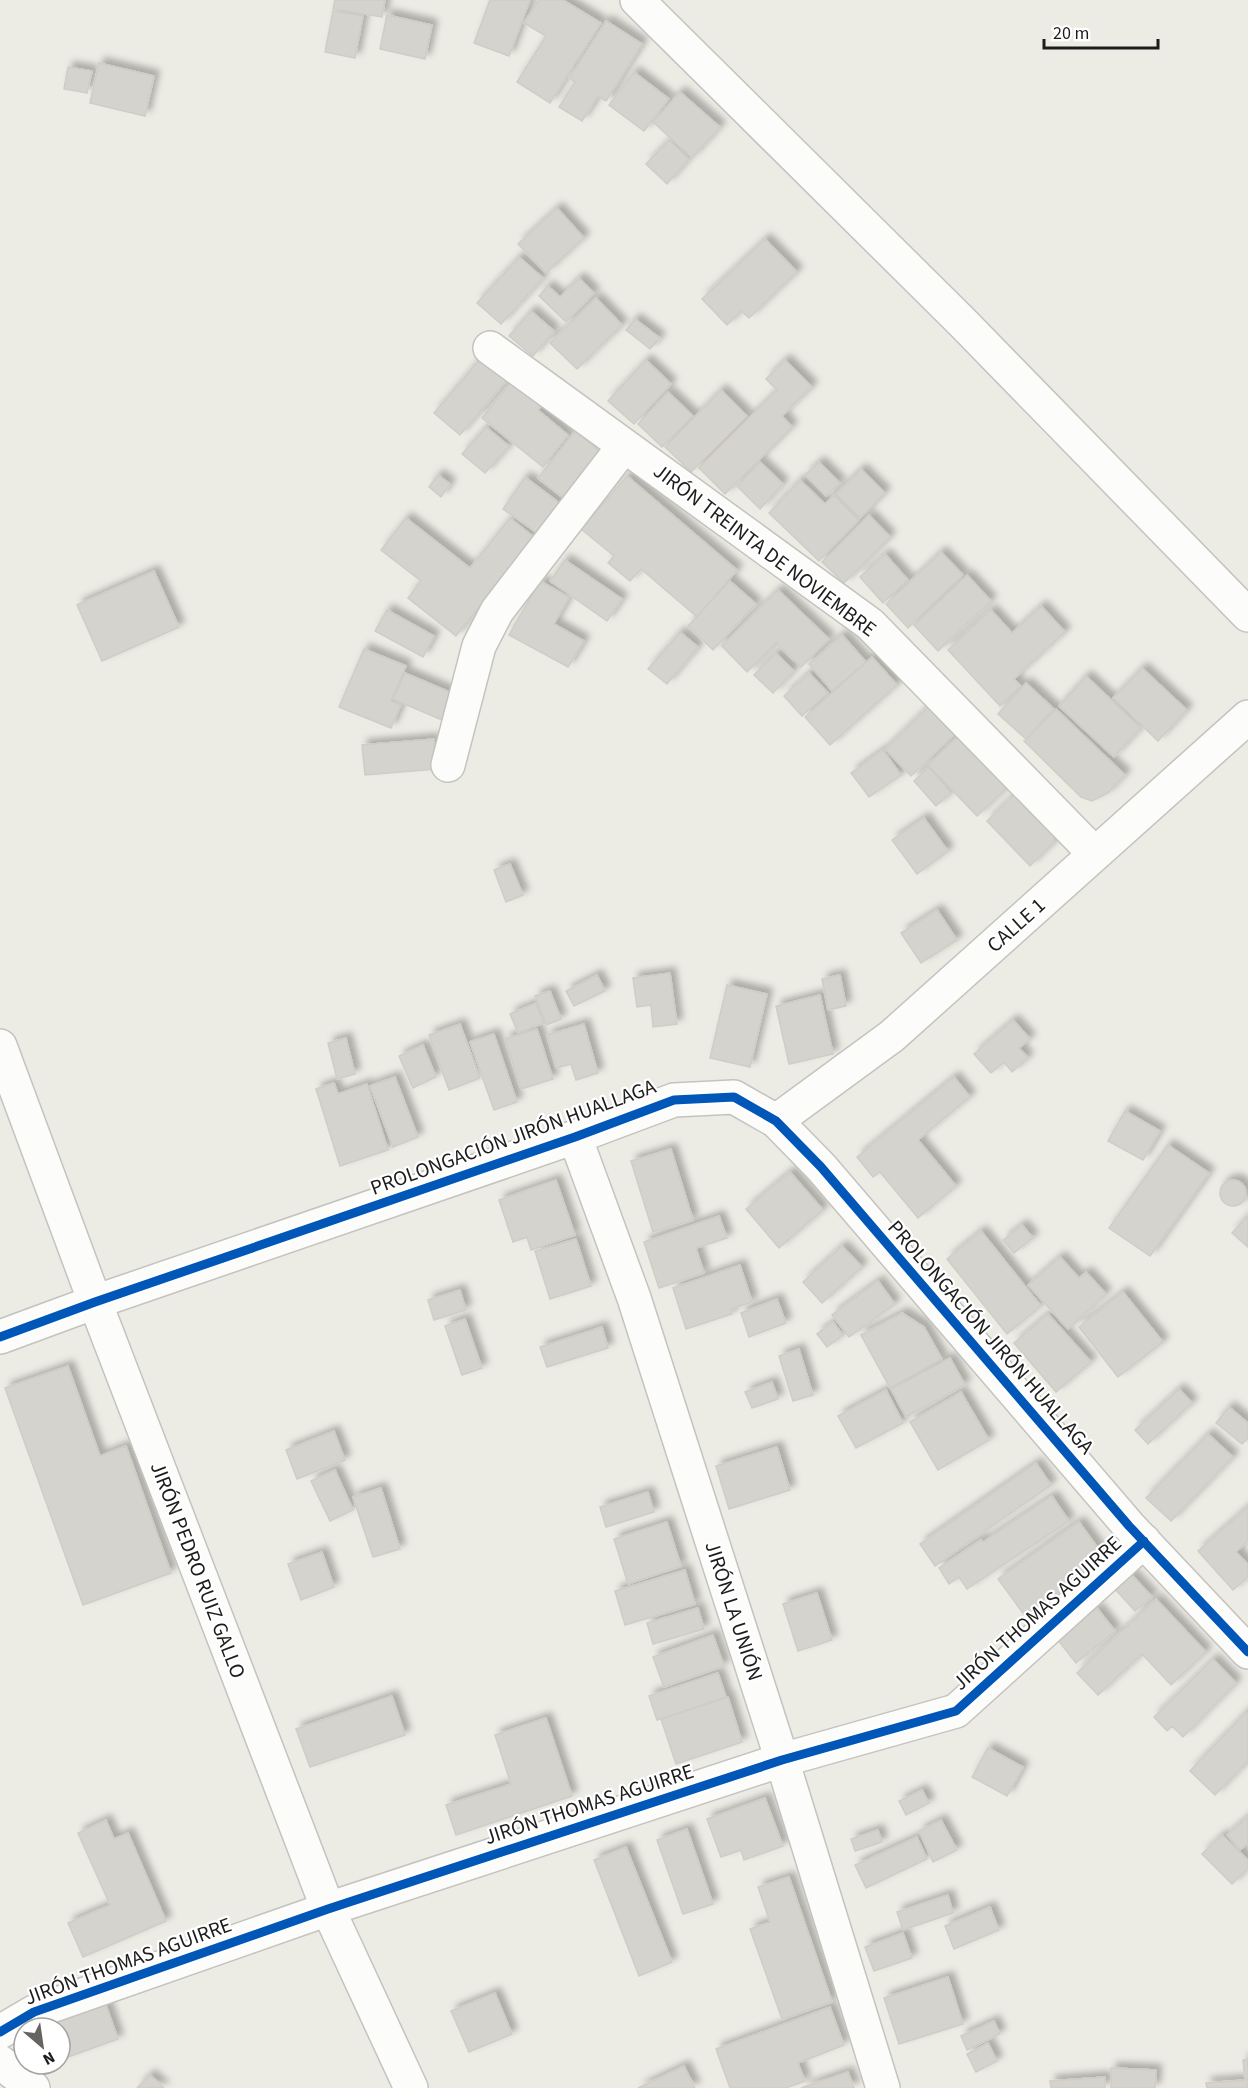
<svg xmlns="http://www.w3.org/2000/svg" width="1248" height="2088" font-family="'Source Sans 3',sans-serif">
<style>
.building{fill:#d4d3cd;stroke:#cfcdc5;stroke-width:1.5;filter:url(#shadow)}
.lines{fill:none;stroke-linecap:round;stroke-linejoin:round}
.street-casing{stroke:#c4c3c0;stroke-width:36}
.street{stroke:#fcfcfb;stroke-width:33}
.cycleway-casing{stroke:#fff;stroke-width:13}
.cycleway{stroke:#0057b8;stroke-width:9}
.labels{text-anchor:middle;dominant-baseline:central;stroke-width:4.5;stroke-linejoin:round;paint-order:stroke}
.street-label{font-size:21px;fill:#1c1c1c;stroke:#fff}
</style>
<defs>
<filter id="shadow"><feDropShadow dx="5.5" dy="-5.5" stdDeviation="3" flood-color="#0004"/></filter>
</defs>
<rect width="100%" height="100%" fill="#ecebe4"/>
<path class="building" d="M335,0H385L382,17L333,9Z
M490,0H530L509,56L474,43Z
M539,0H563L601,23L550,103L517,82L546,36L524,23Z
M333,11L363,16L355,58L325,52Z
M387,15L432,25L425,59L380,49Z
M606,21L642,44L606,101L598,96L582,121L559,107L575,82L569,78Z
M99,63L154,76L145,116L90,103Z
M68,67L92,71L87,93L64,89Z
M634,72L669,99L644,131L609,105Z
M680,92L720,127L692,158L653,122Z
M669,140L689,159L667,184L646,164Z
M557,208L584,238L546,273L518,244Z
M765,239L797,272L749,318L741,311L727,325L702,299Z
M519,257L543,278L501,324L477,303Z
M579,278L594,293L566,322L539,296L548,286L560,297Z
M596,298L622,325L577,369L550,343Z
M531,311L554,331L533,356L509,336Z
M635,319L660,338L650,349L626,330Z
M480,359L506,381L460,435L434,413Z
M646,360L671,384L634,424L608,401Z
M785,360L812,387L782,416L792,427L725,494L699,468L777,390L766,379Z
M512,381L542,405L538,410L568,435L543,467L482,418Z
M721,390L747,416L691,472L665,447Z
M668,392L693,416L662,447L638,424Z
M486,427L509,446L485,473L462,454Z
M575,431L603,454L566,500L538,478Z
M760,462L783,484L760,509L737,486Z
M819,462L840,483L826,496L805,475Z
M861,469L885,493L860,518L836,494Z
M438,475L450,484L441,497L429,487Z
M627,476L737,570L697,617L641,569L630,581L608,563L614,556L581,529Z
M525,477L562,505L540,535L503,509Z
M800,480L825,504L834,495L859,520L819,561L769,513Z
M869,515L890,537L844,583L822,562Z
M406,518L470,568L510,518L534,537L456,636L408,598L421,581L381,550Z
M941,552L963,575L908,628L886,604Z
M885,554L908,580L883,603L860,577Z
M565,560L622,599L607,621L550,581Z
M154,571L179,627L102,661L77,605Z
M967,575L991,601L938,651L914,625Z
M540,581L569,597L554,624L584,641L568,667L509,635Z
M730,581L756,604L713,650L688,626Z
M778,590L829,639L801,667L776,643L747,672L722,646Z
M1041,606L1065,632L1014,679L1021,686L1000,706L948,650L991,610L1012,633Z
M387,610L434,636L423,657L375,631Z
M680,632L698,647L667,684L648,669Z
M842,635L866,662L832,691L809,664Z
M364,649L406,666L391,701L401,705L391,728L339,707Z
M776,653L794,671L773,693L754,675Z
M872,657L897,685L830,745L805,717Z
M1142,668L1187,710L1158,741L1113,698Z
M405,673L454,694L442,720L393,699Z
M809,673L828,693L802,716L784,696Z
M1086,676L1141,728L1114,757L1059,706Z
M1026,683L1054,709L1026,739L998,714Z
M931,704L958,731L911,776L885,749Z
M1056,709L1125,775L1108,793L1092,801L1081,797L1024,741Z
M960,734L1009,786L977,816L928,765Z
M434,739L436,769L365,775L362,745Z
M883,750L901,775L869,797L851,773Z
M929,767L951,793L936,806L914,781Z
M1019,790L1053,827L1054,842L1030,866L987,821Z
M924,818L948,851L917,874L892,840Z
M510,864L523,895L506,902L494,870Z
M937,910L957,940L921,963L901,933Z
M670,973L677,1024L653,1027L651,1005L637,1007L633,978Z
M597,975L605,991L574,1006L566,991Z
M840,975L846,1006L828,1010L822,979Z
M727,985L767,994L750,1067L710,1058Z
M550,991L561,1019L546,1025L535,996Z
M820,995L833,1054L789,1064L776,1006Z
M536,1003L544,1023L518,1033L510,1014Z
M1013,1020L1030,1039L1019,1048L1028,1058L1012,1072L1004,1062L991,1073L974,1054Z
M460,1024L480,1078L449,1090L429,1035Z
M584,1024L598,1073L576,1080L571,1064L556,1068L547,1035Z
M537,1029L553,1079L521,1089L505,1039Z
M494,1034L517,1102L494,1110L470,1042Z
M346,1038L355,1074L337,1079L328,1043Z
M423,1045L436,1077L413,1088L399,1056Z
M395,1077L418,1137L393,1147L370,1086Z
M954,1077L970,1097L918,1140L956,1186L918,1218L880,1172L873,1177L857,1157Z
M334,1083L338,1094L367,1084L388,1150L340,1166L316,1089Z
M1125,1111L1160,1131L1143,1160L1108,1141Z
M1168,1145L1209,1173L1150,1256L1109,1228Z
M671,1149L693,1220L653,1232L631,1161Z
M790,1172L823,1210L779,1248L746,1209Z
M1220 1193a13 13 0 1 1 26 0a13 13 0 1 1-26 0Z
M556,1180L575,1235L531,1250L527,1237L513,1242L499,1200Z
M719,1216L727,1238L696,1248L704,1273L659,1288L644,1242Z
M1248,1216V1247L1232,1233Z
M1022,1225L1033,1238L1014,1253L1003,1240Z
M981,1231L1041,1306L1007,1334L947,1259Z
M576,1239L591,1286L550,1299L535,1251Z
M842,1246L862,1267L822,1303L803,1282Z
M1060,1257L1079,1278L1086,1272L1106,1294L1068,1329L1028,1285Z
M740,1265L752,1302L731,1309L732,1314L686,1329L673,1288Z
M878,1281L895,1304L849,1337L832,1315Z
M460,1290L466,1310L434,1320L428,1300Z
M1123,1292L1163,1342L1118,1377L1079,1327Z
M777,1299L786,1323L749,1337L741,1313Z
M902,1313L924,1327L942,1359L890,1388L861,1335Z
M1048,1314L1091,1362L1056,1392L1014,1343Z
M465,1319L482,1368L462,1375L445,1326Z
M833,1322L843,1335L827,1347L817,1334Z
M602,1327L608,1348L547,1367L540,1347Z
M799,1349L813,1395L793,1401L779,1356Z
M950,1358L965,1385L906,1417L891,1389Z
M68,1366L100,1456L126,1446L171,1573L83,1605L5,1388Z
M772,1382L778,1399L752,1408L745,1392Z
M1179,1389L1192,1403L1148,1444L1135,1430Z
M886,1390L903,1423L856,1448L838,1416Z
M961,1392L989,1440L938,1470L910,1422Z
M1229,1407L1248,1423V1438L1242,1444L1216,1423Z
M334,1431L345,1460L297,1479L286,1450Z
M1208,1434L1233,1457L1171,1521L1146,1498Z
M777,1447L790,1490L729,1509L716,1466Z
M1036,1463L1051,1485L935,1566L920,1544Z
M335,1470L353,1510L330,1521L311,1481Z
M381,1488L400,1549L373,1557L353,1497Z
M648,1492L654,1512L606,1527L600,1507Z
M1052,1496L1069,1521L967,1589L959,1577L949,1584L939,1568L981,1540L983,1542Z
M1248,1507V1541L1236,1552L1248,1564V1577L1233,1590L1198,1551Z
M667,1522L681,1566L628,1584L614,1539Z
M1079,1522L1106,1559L1025,1616L998,1579Z
M322,1552L334,1587L301,1600L288,1564Z
M685,1570L695,1604L625,1625L615,1591Z
M1131,1574L1152,1597L1135,1611L1115,1589Z
M817,1593L832,1640L798,1651L783,1604Z
M1156,1599L1206,1652L1171,1685L1142,1654L1098,1695L1077,1673Z
M698,1608L704,1629L653,1644L647,1623Z
M1097,1608L1115,1631L1076,1663L1057,1639Z
M713,1635L724,1666L664,1687L653,1657Z
M1213,1659L1236,1683L1183,1737L1172,1726L1167,1731L1154,1717Z
M718,1673L726,1697L657,1720L649,1696Z
M392,1696L405,1735L310,1767L296,1729Z
M728,1697L742,1742L676,1764L661,1719Z
M1246,1712L1248,1714V1761L1215,1795L1190,1771Z
M546,1718L572,1796L456,1835L446,1805L511,1784L495,1735Z
M988,1748L1023,1767L1007,1796L972,1777Z
M922,1790L929,1803L906,1815L899,1801Z
M765,1798L783,1846L744,1860L741,1850L721,1857L707,1819Z
M1248,1817V1843L1240,1850L1227,1835Z
M106,1820L114,1839L128,1833L166,1921L83,1957L68,1923L110,1905L78,1833Z
M941,1820L957,1850L933,1862L919,1831Z
M687,1829L713,1904L683,1914L657,1840Z
M878,1830L882,1842L855,1851L851,1839Z
M1222,1835L1248,1860V1868L1232,1884L1202,1854Z
M917,1837L927,1859L866,1888L855,1865Z
M626,1847L672,1962L639,1976L594,1860Z
M789,1877L832,2002L782,2019L750,1929L770,1922L758,1887Z
M948,1895L953,1913L903,1930L897,1912Z
M990,1907L999,1930L954,1949L945,1926Z
M903,1933L912,1958L874,1971L865,1947Z
M948,1977L963,2024L899,2044L884,1998Z
M495,1993L512,2034L469,2052L451,2011Z
M105,2002L118,2039L60,2060V2028H36Z
M830,2007L844,2045L798,2063L805,2081L786,2088H730L716,2049Z
M994,2021L1000,2034L967,2050L961,2036Z
M988,2043L997,2061L976,2072L967,2054Z
M1248,2059V2088H1207L1206,2083L1245,2080L1243,2060Z
M684,2066L695,2088H638Z
M1111,2068L1156,2070L1155,2088H1111Z
M848,2072L854,2088H801Z
M150,2075L164,2088H137Z
M1105,2077V2088H1051L1050,2081Z"/>
<g class="lines">
<defs>
<path id="street" d="M637,0L962,322L1248,615
M490,348L870,624L1095,854
M448,765L479,646L497,611L624,446
M0,1046L95,1302L328,1909L411,2088
M776,1121L892,1036L1248,717
M575,1137L634,1298L782,1760L883,2088
M0,1337L95,1302L575,1137L674,1100L734,1097L776,1121L821,1167L1129,1526L1248,1652
M0,2032L34,2012L328,1909L782,1760L956,1711L1144,1541
M0,2062L33,2088"/>
</defs>
<use href="#street" class="street-casing"/>
<use href="#street" class="street"/>
<defs>
<path id="cycleway" d="M0,1337L95,1302L575,1137L674,1100L734,1097L776,1121L821,1167L1129,1526L1248,1652
M0,2032L34,2012L328,1909L782,1760L956,1711L1144,1541"/>
</defs>
<use href="#cycleway" class="cycleway-casing"/>
<use href="#cycleway" class="cycleway"/>
</g>
<g class="labels">
<g class="street-label">
<text transform="translate(765 550) rotate(37)">JIRÓN TREINTA DE NOVIEMBRE</text>
<text transform="translate(1016 925) rotate(-42)">CALLE 1</text>
<text transform="translate(513 1137) rotate(-20)">PROLONGACIÓN JIRÓN HUALLAGA</text>
<text transform="translate(991 1337) rotate(49)">PROLONGACIÓN JIRÓN HUALLAGA</text>
<text transform="translate(198 1570) rotate(69)">JIRÓN PEDRO RUIZ GALLO</text>
<text transform="translate(734 1611) rotate(72)">JIRÓN LA UNIÓN</text>
<text transform="translate(1037 1613) rotate(-42)">JIRÓN THOMAS AGUIRRE</text>
<text transform="translate(589 1804) rotate(-18)">JIRÓN THOMAS AGUIRRE</text>
<text transform="translate(128 1961) rotate(-20)">JIRÓN THOMAS AGUIRRE</text>
</g>
</g>
<g transform="translate(42 2046) rotate(151)"><circle r="28" fill="#ffffff" stroke="#a4a4a4" stroke-width="1.5"/>
<path d="M0-4.5L10 22L0 15L-10 22Z" fill="#656462"/>
<text y="-9" font-size="16" font-weight="bold" text-anchor="middle" fill="#1c1c1c">N</text>
</g>
<path d="M1044 39v9h114v-9" fill="none" stroke="#1c1c1c" stroke-width="3"/>
<text x="1053" y="39" font-size="18" fill="#1c1c1c" stroke="#ffffff" stroke-width="4.5" paint-order="stroke">20 m</text>
</svg>
